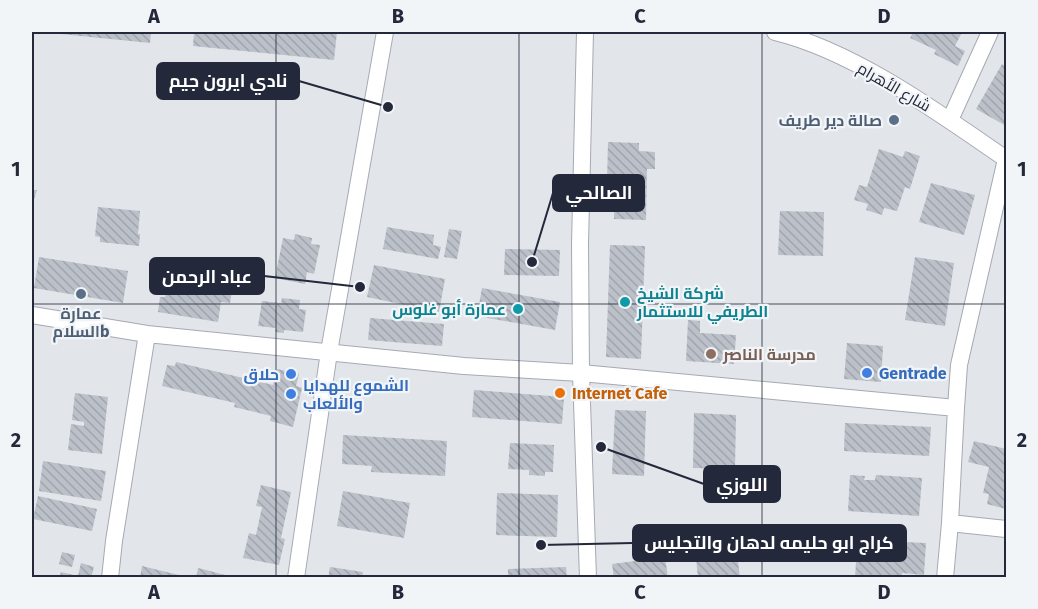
<svg xmlns="http://www.w3.org/2000/svg" width="1038" height="609" font-family="'Fira Sans',Cairo,sans-serif">
<style>
.building{fill:url(#building-back-hatch)}
.lines{fill:none;stroke-linecap:round;stroke-linejoin:round}
.minor-casing{stroke:#a5a9b3;stroke-width:18}
.tertiary-casing{stroke:#a5a9b3;stroke-width:18}
.minor{stroke:#fff;stroke-width:16}
.tertiary{stroke:#fff;stroke-width:16}
.grid{fill:none;stroke:#23283b;stroke-width:1.5;stroke-opacity:0.55}
.service-dot{fill:#5c6f8a;stroke:#f2f5f8;stroke-width:2}
.culture-dot{fill:#0f9aa8;stroke:#f2f5f8;stroke-width:2}
.education-dot{fill:#8d6e63;stroke:#f2f5f8;stroke-width:2}
.shop-dot{fill:#3f7fe0;stroke:#f2f5f8;stroke-width:2}
.food-dot{fill:#e8710a;stroke:#f2f5f8;stroke-width:2}
.labels{text-anchor:middle;dominant-baseline:central;stroke-width:4.5;stroke-linejoin:round;paint-order:stroke}
.street-label{font-size:16px;fill:#23283b;stroke:#f2f5f8}
.service-label{font-size:16px;font-weight:bold;fill:#4e5e75;stroke:#f2f5f8;text-anchor:end}
.culture-label{font-size:16px;font-weight:bold;fill:#0d838f;stroke:#f2f5f8;text-anchor:start}
.education-label{font-size:16px;font-weight:bold;fill:#785e54;stroke:#f2f5f8;text-anchor:start}
.shop-label{font-size:16px;font-weight:bold;fill:#366cbe;stroke:#f2f5f8;text-anchor:start}
.food-label{font-size:16px;font-weight:bold;fill:#c56008;stroke:#f2f5f8;text-anchor:start}
.leader{fill:none;stroke:#23283b;stroke-width:2}
.callout-dot{fill:#23283b;stroke:#f2f5f8;stroke-width:2}
.callout{fill:#23283b;stroke:#23283b;stroke-width:2}
.callout-label{font-size:18px;text-anchor:middle;font-weight:bold;fill:#fff}
.neatline{fill:none;stroke:#23283b;stroke-width:2}
.grid-label{font-size:20px;text-anchor:middle;font-weight:bold;fill:#23283b}
</style>
<defs>
<pattern id="building-back-hatch" width="6" height="6" patternUnits="userSpaceOnUse" patternTransform="scale(1.5)"><rect width="6" height="6" fill="#bbc0c9"/><path d="M-1 5l2 2M0 0l6 6M5-1l2 2" fill="none" stroke="#a0a5ae"/></pattern>
</defs>
<rect width="100%" height="100%" fill="#e2e6eb"/>
<path class="building" d="M51,32H151L150,43L51,33Z
M194,32H337L334,60L193,46Z
M913,32H962L955,46L965,51L958,66L934,54L936,50L910,38Z
M1002,64L1006,67V126L976,109Z
M608,142L639,143V151L655,152V169H647L646,220L614,219L615,182L607,181Z
M879,149L903,157L905,151L920,156L910,189L905,187L897,211L884,208L882,215L866,210L868,204L854,200L859,185L867,187Z
M931,183L975,195L964,235L919,222Z
M32,190H37L32,206Z
M98,207L140,211L138,234H140L139,246L100,242V237L95,236Z
M780,211L824,212L823,256L778,255Z
M387,227L434,235L433,245L441,247L438,259L383,249Z
M449,229L462,231L457,259L444,257Z
M295,234L312,238L311,244L320,245L314,274L307,272L305,284L275,278L283,238L294,240Z
M610,245L645,246L641,359L606,357Z
M505,249L560,250L559,276L504,275Z
M39,257L128,271L123,303L34,288Z
M915,257L954,263L945,326L905,320Z
M374,265L445,279L439,312L367,297Z
M168,279L232,290L230,303L221,302L218,322L158,312L160,297H165Z
M482,288L560,302L555,330L477,316Z
M282,298L300,300L299,309L306,310L303,332L284,330V333L275,332L276,328L258,326L262,301L281,303Z
M370,318L444,324L442,346L368,340Z
M688,320L700,321V333L736,335L734,364L686,361Z
M847,343L883,346L881,382L844,379Z
M176,362L273,385L277,369L299,374L296,386L302,388L293,427L270,421L271,416L234,407L235,403L162,386L167,365L175,366Z
M474,390L564,397L562,424L472,417Z
M75,393L108,397L102,454L68,450L71,424L84,426V422L72,420Z
M615,410L646,411L644,476L612,474Z
M694,413L736,415L735,469L693,468Z
M845,423L931,427L929,456L844,451Z
M343,435L447,441L445,476L371,472L372,466L342,464Z
M974,441L1006,449V509L987,504L989,494L983,493L989,467L968,462Z
M510,443L554,445L553,472H545V476L529,475V470L508,469Z
M43,461L106,471L101,501L39,491Z
M850,475L865,476L864,480H875L876,475L922,478L919,516L848,511Z
M261,485L291,492L281,538L285,539L279,565L243,558L249,533L256,535L262,507L256,506Z
M343,491L410,503L404,538L337,526Z
M497,493L558,495L557,537L496,535Z
M38,496L97,509L92,531L33,519Z
M858,533L903,536V542L926,543L924,575L902,573V578L855,577Z
M62,552L75,555L72,567L59,564Z
M737,553L740,578H698L696,558Z
M665,557L668,578H614L612,564Z
M81,563L94,567L91,578H59L61,572L78,576Z
M142,566L187,577V578H140Z
M330,567L363,572L362,578H328Z
M566,567L567,578H508V569Z
M198,568L233,577V578H196Z"/>
<g class="lines">
<defs>
<path id="minor" d="M950,120L990,32
M32,315L147,334L464,366L581,373L956,408L950,523L1006,529
M956,408L959,365L1006,159
M110,578L114,541L147,334
M945,578L950,523"/>
<path id="tertiary" d="M585,32L580,244L581,373L588,578
M775,32C854,51 939,113 1006,159
M296,578L329,352L385,32"/>
</defs>
<use href="#minor" class="minor-casing"/>
<use href="#tertiary" class="tertiary-casing"/>
<use href="#minor" class="minor"/>
<use href="#tertiary" class="tertiary"/>
</g>
<path class="grid" d="M276,32V578M519,32V578M762,32V578M32,304H1006"/>
<g class="service-dot">
<circle cx="894" cy="120" r="6"/>
<circle cx="81" cy="294" r="6"/>
</g>
<g class="culture-dot">
<circle cx="625" cy="302" r="6"/>
<circle cx="518" cy="309" r="6"/>
</g>
<circle class="education-dot" cx="711" cy="354" r="6"/>
<g class="shop-dot">
<circle cx="867" cy="373" r="6"/>
<circle cx="291" cy="374" r="6"/>
<circle cx="291" cy="394" r="6"/>
</g>
<circle class="food-dot" cx="560" cy="393" r="6"/>
<g class="labels">
<g class="street-label">
<text transform="translate(894 87) rotate(30)">شارع الأهرام</text>
</g>
<g class="service-label">
<text x="882" y="120">صالة دير طريف</text>
<text x="81" y="313" text-anchor="middle">عمارة<tspan x="81" dy="18">السلامb</tspan></text>
</g>
<g class="culture-label">
<text x="637" y="293">شركة الشيخ<tspan x="637" dy="18">الطريفي للاستثمار</tspan></text>
<text x="506" y="309" text-anchor="end">عمارة أبو غلوس</text>
</g>
<g class="education-label">
<text x="723" y="354">مدرسة الناصر</text>
</g>
<g class="shop-label">
<text x="879" y="373">Gentrade</text>
<text x="279" y="374" text-anchor="end">حلاق</text>
<text x="303" y="385">الشموع للهدايا<tspan x="303" dy="18">والألعاب</tspan></text>
</g>
<g class="food-label">
<text x="572" y="393">Internet Cafe</text>
</g>
</g>
<path class="leader" d="M388 107L299 81M532 262L553 193M360 287L264 276M601 447L704 484M541 545L633 543"/>
<g class="callout-dot">
<circle cx="388" cy="107" r="6"/>
<circle cx="532" cy="262" r="6"/>
<circle cx="360" cy="287" r="6"/>
<circle cx="601" cy="447" r="6"/>
<circle cx="541" cy="545" r="6"/>
</g>
<g class="callout">
<rect x="157" y="63" width="142" height="36" rx="6"/>
<rect x="553" y="175" width="91" height="36" rx="6"/>
<rect x="150" y="258" width="114" height="36" rx="6"/>
<rect x="704" y="466" width="76" height="36" rx="6"/>
<rect x="633" y="525" width="273" height="36" rx="6"/>
</g>
<g class="callout-label">
<text x="228" y="87">نادي ايرون جيم</text>
<text x="599" y="199">الصالحي</text>
<text x="207" y="283">عباد الرحمن</text>
<text x="742" y="491">اللوزي</text>
<text x="769" y="549">كراج ابو حليمه لدهان والتجليس</text>
</g>
<rect width="1038" height="609" fill="none" stroke="#f2f5f8" stroke-width="66"/>
<rect x="33" y="33" width="972" height="543" class="neatline"/>
<g class="grid-label">
<text x="154" y="23">A</text>
<text x="398" y="23">B</text>
<text x="640" y="23">C</text>
<text x="884" y="23">D</text>
<text x="16" y="176">1</text>
<text x="1022" y="176">1</text>
<text x="16" y="447">2</text>
<text x="1022" y="447">2</text>
<text x="154" y="599">A</text>
<text x="398" y="599">B</text>
<text x="640" y="599">C</text>
<text x="884" y="599">D</text>
</g>
</svg>
